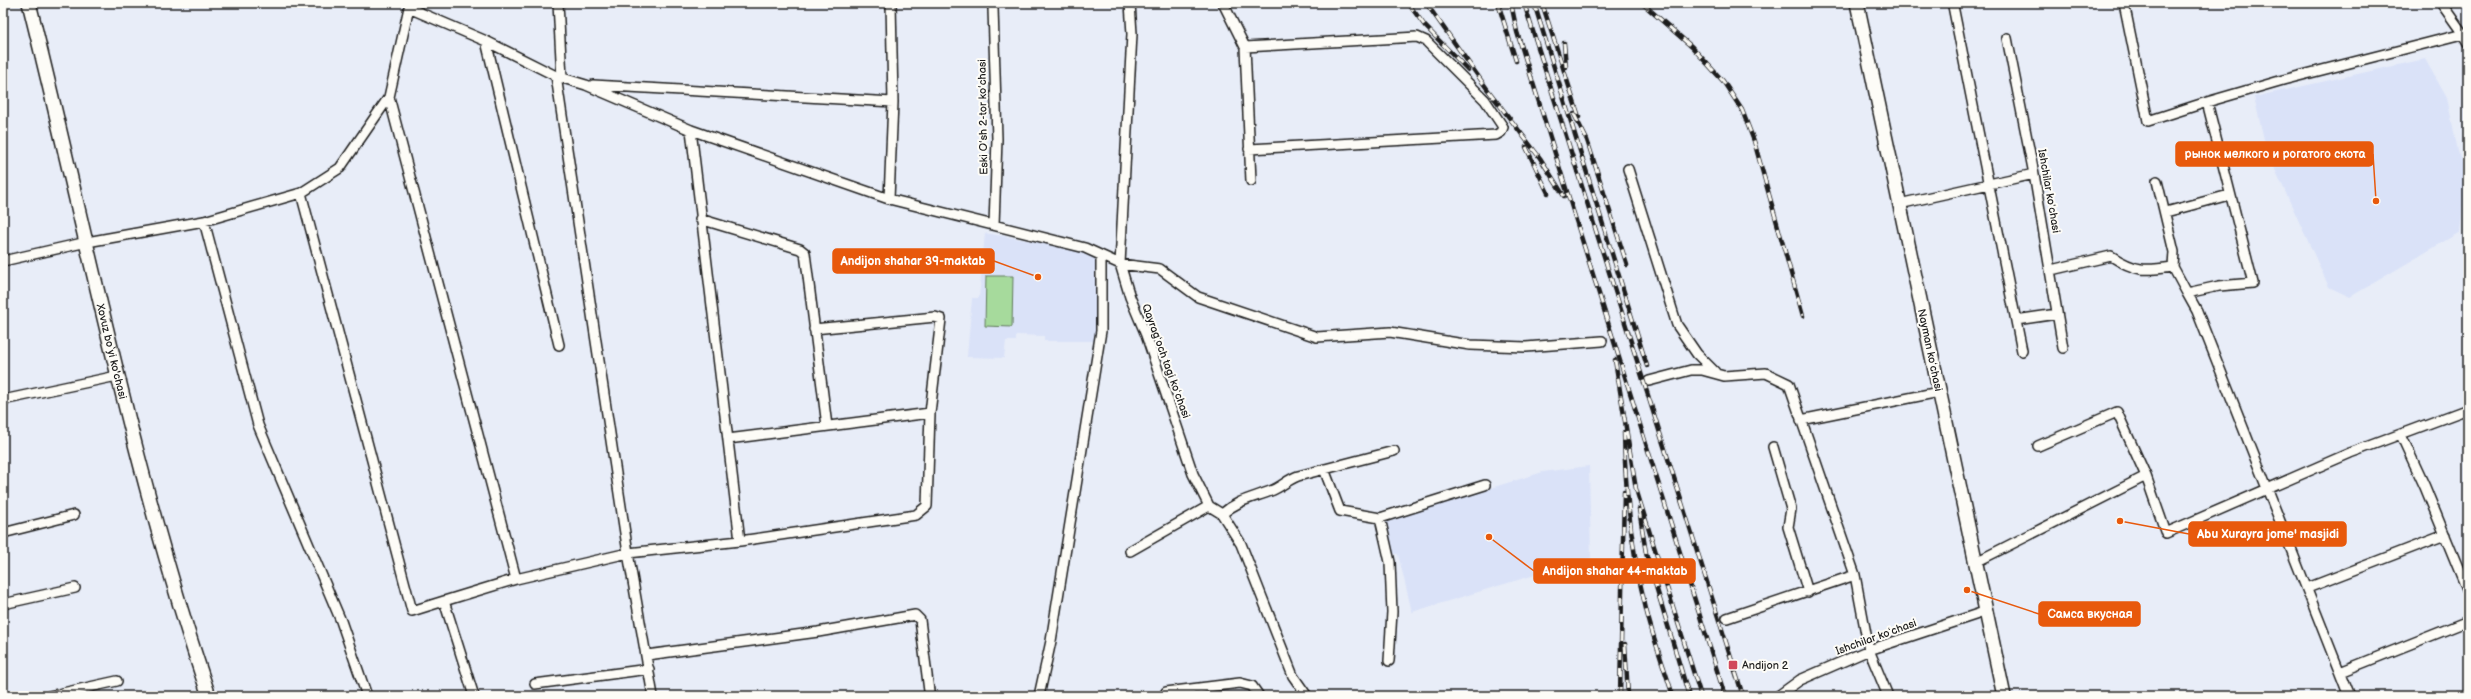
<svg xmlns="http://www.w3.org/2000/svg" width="2471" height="699" font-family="'Balsamiq Sans',sans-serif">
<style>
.built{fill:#dae2f8}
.green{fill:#a6da9c;stroke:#617b5c}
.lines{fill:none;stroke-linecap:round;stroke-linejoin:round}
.street-casing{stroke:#1c1c1c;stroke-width:12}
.secondary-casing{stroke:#1c1c1c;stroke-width:16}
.street{stroke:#fdfcf7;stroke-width:9}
.secondary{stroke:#fdfcf7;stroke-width:13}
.rail-casing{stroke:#1c1c1c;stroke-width:4.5}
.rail{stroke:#fdfcf7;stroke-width:3;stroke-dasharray:9;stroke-linecap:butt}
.poi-dot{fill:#d1495b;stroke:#fdfcf7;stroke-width:1.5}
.labels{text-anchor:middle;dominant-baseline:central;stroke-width:4;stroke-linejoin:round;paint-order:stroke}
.street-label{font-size:11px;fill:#1c1c1c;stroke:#fdfcf7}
.poi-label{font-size:11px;fill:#1c1c1c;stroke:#fdfcf7;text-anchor:start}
.leader{fill:none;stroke:#e8590c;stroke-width:1.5}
.callout-dot{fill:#e8590c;stroke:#fdfcf7;stroke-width:1.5}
.callout{fill:#e8590c;stroke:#e8590c;stroke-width:1.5}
.callout-label{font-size:12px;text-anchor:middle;font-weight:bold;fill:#fff}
</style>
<rect width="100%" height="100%" fill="#e8edf8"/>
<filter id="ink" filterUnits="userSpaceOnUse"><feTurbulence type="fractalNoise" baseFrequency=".025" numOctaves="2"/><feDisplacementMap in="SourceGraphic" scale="8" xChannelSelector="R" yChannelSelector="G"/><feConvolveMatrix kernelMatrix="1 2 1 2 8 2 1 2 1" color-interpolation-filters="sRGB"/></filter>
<g filter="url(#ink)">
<path class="built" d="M2425,59L2447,98L2459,156L2467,170L2460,232L2350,297L2329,287L2267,152L2254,97Z
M985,233L1080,249V252L1096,256V341H1044V336L1016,335V341H1006L1004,358L967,357L972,298H979Z
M1589,466L1591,558L1412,612L1398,554H1391L1385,520L1543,472Z"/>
<path class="green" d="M986,276H1013L1012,327L985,326Z"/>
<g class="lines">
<defs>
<path id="street" d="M558,3L562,78
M1130,3L1132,34L1120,264L1130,297L1146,335L1193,474L1209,506L1222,514L1241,544L1293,676L1307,696
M1223,3L1245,47L1251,181
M2124,3L2148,121L2207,102L2253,283L2219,286L2187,293L2197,311L2349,696
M2441,3L2463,34
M1953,6L2022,351
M409,8L486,41L556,76L586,85L691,130L889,199L1085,248L1120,264L1160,269L1198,297L1317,337L1390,332L1470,345L1526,347L1602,341
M993,8L997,139L994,225
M2007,38L2034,174L2063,348
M486,41L559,345
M1245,47L1417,37L1426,41L1485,100L1503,127L1501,132L1496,135L1249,149
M556,76L628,553L653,696
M593,85L893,102
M389,97L516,579
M2207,102L2283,80L2463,34L2468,43
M1628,169L1677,325L1697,354L1715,372
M2157,181L2174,252L2173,267
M301,193L412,611L444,601L474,696
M889,199L893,102L891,3
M1899,204L2034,174
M2166,212L2229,195
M700,219L800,249L805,253L827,426
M204,221L258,425L341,621L367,696
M3,261L87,242L204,221L301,193L340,168L389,97L410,3
M2051,270L2111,256C2136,272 2145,271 2173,267L2187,293
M2016,320L2057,314
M1649,381L1691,370H1702L1724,376L1766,373L1789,384L1855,575L1727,618
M3,400L117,376
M1801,420L1939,392
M2401,435L2425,487L2468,592
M728,439L930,413
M2038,446L2117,412L2146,476L2166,533L2350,453L2468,409
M1773,447L1791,509L1788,527L1808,592
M1324,469L1340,511L1380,518L1485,485
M1222,514C1239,499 1254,498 1273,490C1282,486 1289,479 1298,476L1394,451
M1380,518L1390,562L1392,612L1389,661
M3,533L74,515
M740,541L916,515L927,506L930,413L941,319L935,317L814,329
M1130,551L1209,506
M1976,562L2146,476
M1855,575L1869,650L1888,696
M2310,587L2445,535
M444,601L516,579L628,553L740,541L691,130
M3,604L75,588
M647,655L818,632L915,615L920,620L929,691
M2340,672L2468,621
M535,684L649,669
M1166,692L1240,683L1252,686L1259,696
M49,696L117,681
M1039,696L1051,641L1101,331V257
M1778,696L1800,680L1869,650L1987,611"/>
<g id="secondary">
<path id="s1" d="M29,3C87,234 132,470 209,696"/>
<path d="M1857,3L2004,696"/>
</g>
</defs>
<use href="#street" class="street-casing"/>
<use href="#secondary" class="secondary-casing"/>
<use href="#street" class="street"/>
<use href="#secondary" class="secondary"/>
<defs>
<path id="rail" d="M1408,3L1425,26L1468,70
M1426,3L1488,90L1540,158L1564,196
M1498,3L1516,61
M1511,3L1517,32L1725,696
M1524,3L1743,696
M1534,3L1647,366
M1542,3L1579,117
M1642,3L1692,47L1723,81L1742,110L1754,141L1803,316
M1564,43L1566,67
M1574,114L1587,140L1627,265
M1526,147L1548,193
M1615,360L1636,489L1701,696
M1624,432C1625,489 1632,553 1646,609C1653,638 1664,667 1673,696
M1639,509L1646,553L1689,696
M1625,644L1628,696
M1620,696L1624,492"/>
</defs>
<use href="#rail" class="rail-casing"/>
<use href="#rail" class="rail"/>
</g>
</g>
<rect class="poi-dot" x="1728" y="660" width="10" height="10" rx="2"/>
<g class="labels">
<g class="street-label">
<text transform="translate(983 117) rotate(-91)">Eski Oʻsh 2-tor koʻchasi</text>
<text transform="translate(2049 191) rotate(80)">Ishchilar koʻchasi</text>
<text transform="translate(1930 350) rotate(78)">Nayman koʻchasi</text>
<text stroke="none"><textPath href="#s1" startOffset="358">Xovuz bo‘yi ko'chasi</textPath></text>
<text transform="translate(1166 361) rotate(70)">Qayragʻoch tagi koʻchasi</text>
<text transform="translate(1876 637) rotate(-20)">Ishchilar koʻchasi</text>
</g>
<g class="poi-label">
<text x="1742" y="665">Andijon 2</text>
</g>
</g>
<path class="leader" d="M2376 201L2373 154M1038 277L994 261M2120 521L2189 534M1489 537L1534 571M1967 590L2039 614"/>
<g class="callout-dot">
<circle cx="2376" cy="201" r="4"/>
<circle cx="1038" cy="277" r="4"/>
<circle cx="2120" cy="521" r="4"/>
<circle cx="1489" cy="537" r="4"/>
<circle cx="1967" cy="590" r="4"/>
</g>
<g class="callout">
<rect x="2176" y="142" width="197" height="24" rx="4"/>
<rect x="833" y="249" width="161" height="24" rx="4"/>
<rect x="2189" y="522" width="157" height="24" rx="4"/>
<rect x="1534" y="559" width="161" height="24" rx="4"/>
<rect x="2039" y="602" width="101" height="24" rx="4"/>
</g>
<g class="callout-label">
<text x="2275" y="158">рынок мелкого и рогатого скота</text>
<text x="913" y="265">Andijon shahar 39-maktab</text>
<text x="2268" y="538">Abu Xurayra jome' masjidi</text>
<text x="1615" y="575">Andijon shahar 44-maktab</text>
<text x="2090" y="618">Самса вкусная</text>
</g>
<rect width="2471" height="699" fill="none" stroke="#fdfcf7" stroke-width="16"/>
<rect x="8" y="8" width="2455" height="683" fill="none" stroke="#1c1c1c" stroke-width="1.5" filter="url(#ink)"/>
</svg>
